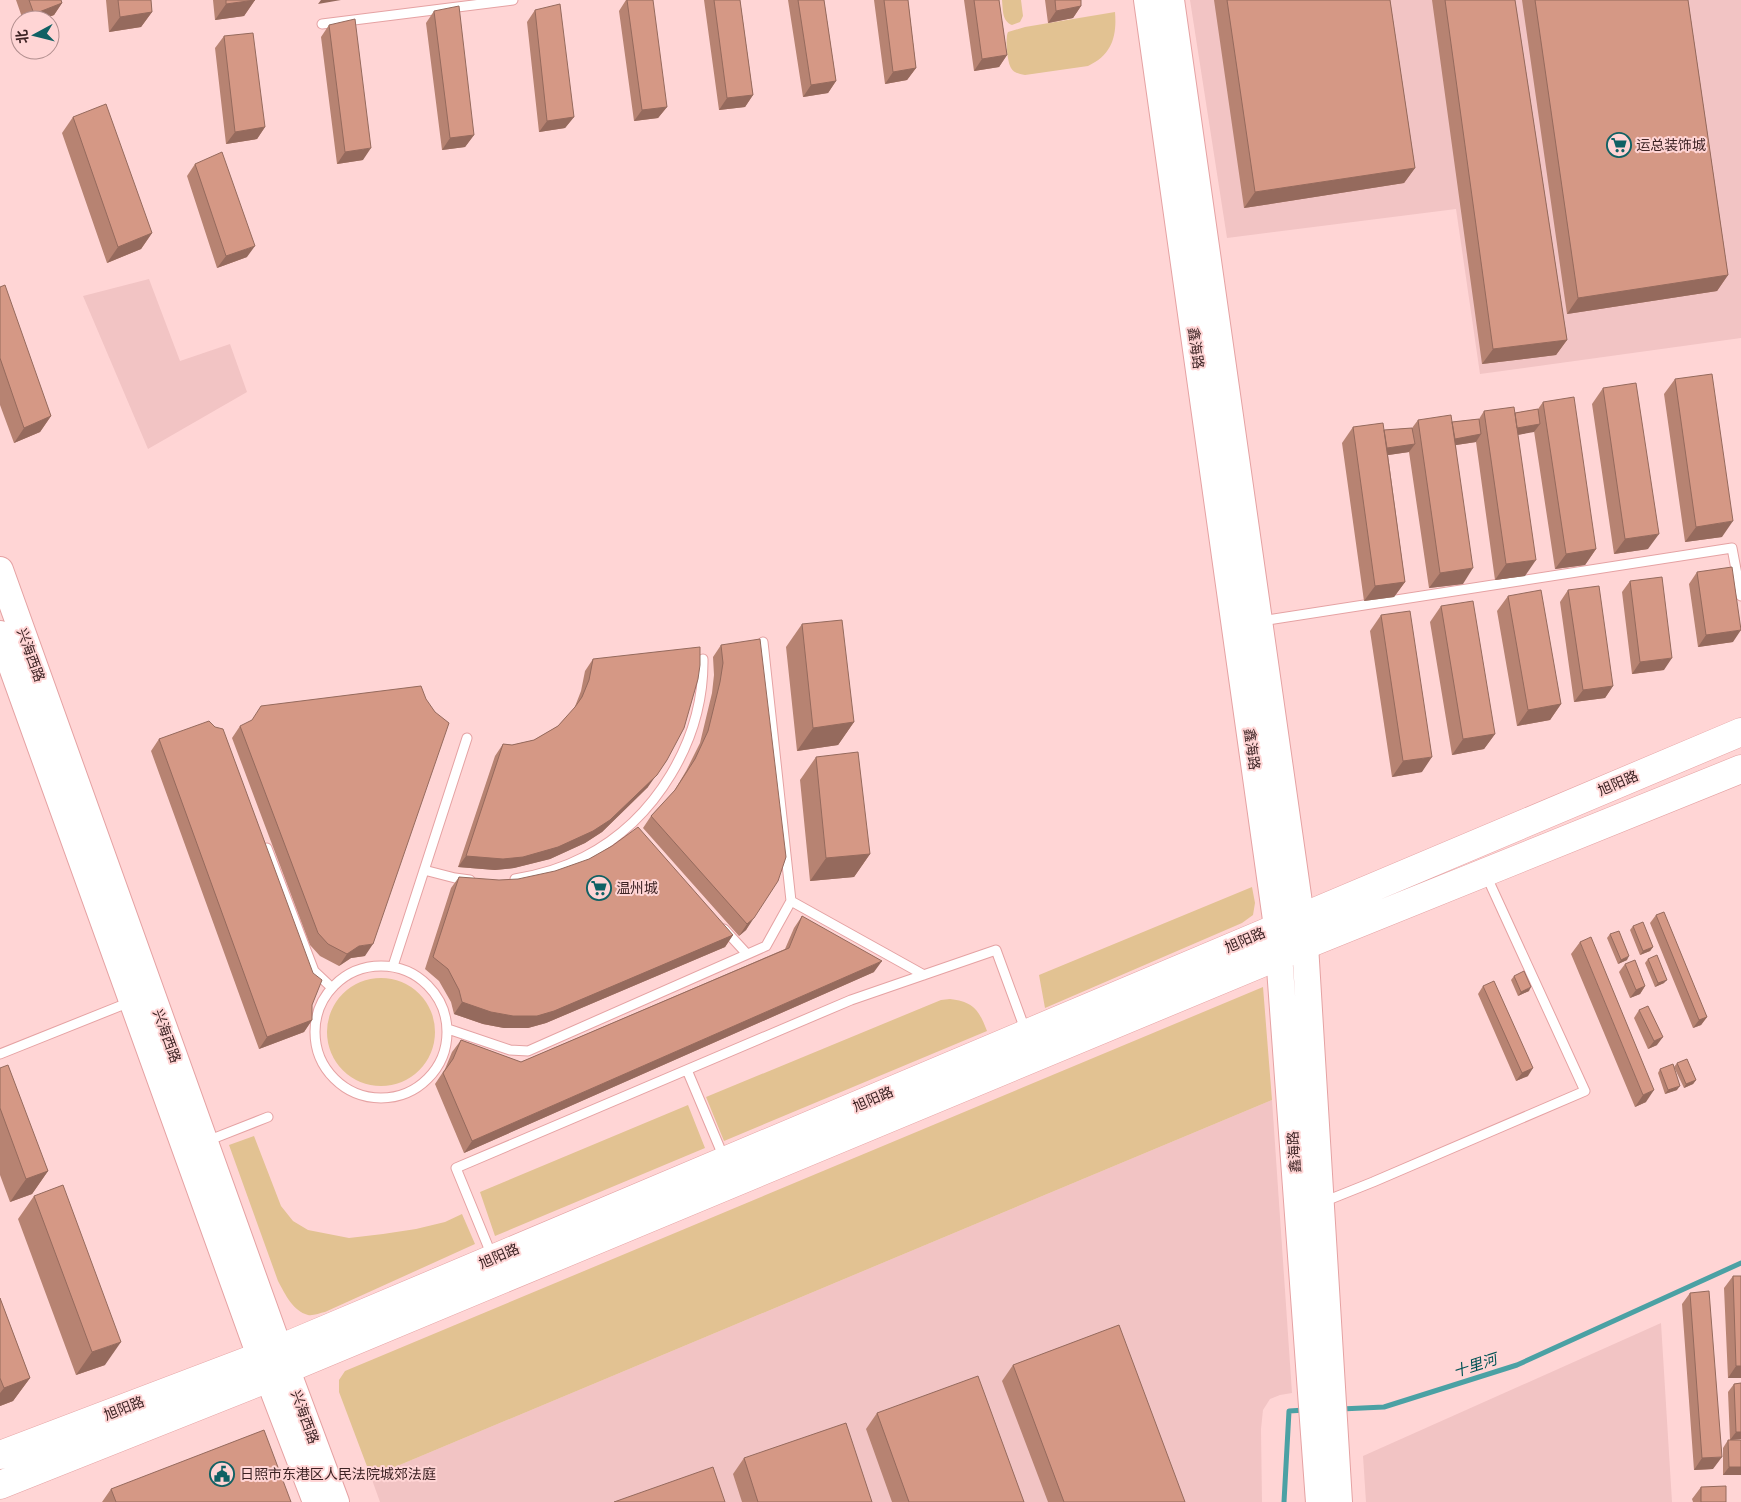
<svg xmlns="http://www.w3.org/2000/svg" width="1741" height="1502" font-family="Arial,'Noto Sans SC',sans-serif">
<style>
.built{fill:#f2c4c4}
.green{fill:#e2c292}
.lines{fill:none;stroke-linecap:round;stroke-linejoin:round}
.stream{stroke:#4ba1a4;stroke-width:5}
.lane-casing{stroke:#e5a2a3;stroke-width:11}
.secondary-casing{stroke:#e5a2a3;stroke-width:28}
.primary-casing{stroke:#e5a2a3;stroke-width:29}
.lane{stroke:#fff;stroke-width:9}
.secondary{stroke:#fff;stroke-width:26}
.primary{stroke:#fff;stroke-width:28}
.wall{fill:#b78372}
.shaded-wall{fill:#956a5d}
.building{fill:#d59885;stroke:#956a5d}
.labels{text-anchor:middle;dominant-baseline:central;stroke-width:4;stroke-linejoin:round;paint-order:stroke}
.poi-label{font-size:14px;fill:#3d2324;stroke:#ffd5d5;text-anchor:start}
.street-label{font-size:14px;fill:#3d2324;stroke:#ffd5d5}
.water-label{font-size:15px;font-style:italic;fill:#025355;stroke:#ffd5d5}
</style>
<rect width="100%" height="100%" fill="#ffd5d5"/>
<path class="built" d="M1190,0H1741V338L1480,374L1456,209L1227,238Z
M149,279L180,361L230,344L247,392L148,449L83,296Z
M1272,1100L1292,1393L1280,1395L1270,1399L1263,1410L1261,1429L1262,1502H380L371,1477Z
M1661,1323L1672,1502H1366L1363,1456Z"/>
<path class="green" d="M1002,0H1021L1023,16L1020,22L1012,25C1002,21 1003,10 1002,0Z
M1115,12C1117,36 1112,55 1088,66L1025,75C1019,74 1014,73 1011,68C1007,61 1005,38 1008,32L1025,27Z
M1252,887L1255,903L1253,915L1242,923L1045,1008L1039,975Z
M327 1032a54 54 0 1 1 108 0a54 54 0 1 1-108 0Z
M1263,987L1272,1100L371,1477L339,1392V1380L345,1371Z
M950,999C974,1002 979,1010 987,1031L724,1141L706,1097L941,1000Z
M688,1105L705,1148L495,1236L480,1192Z
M254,1136L281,1206L293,1221L308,1230L349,1238L383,1234L416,1229L445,1222L462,1214L475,1244L325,1312C320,1313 313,1316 308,1315C293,1311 285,1294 278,1281L229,1145Z"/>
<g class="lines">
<path class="stream" d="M1341,1409L1384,1407L1517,1365L1741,1263
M1284,1502L1289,1411L1305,1410"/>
<defs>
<path id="lane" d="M322,24L513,0
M1261,621L1732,548L1741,596
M267,848L314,971L331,987
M424,870L455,878L470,880
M515,879C538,875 563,868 584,857C656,820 704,740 703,659
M791,901L924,975
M724,929L747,954
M315 1032a66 66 0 1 1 132 0a66 66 0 1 1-132 0Z
M393,966L467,738
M448,1029L510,1050L528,1051L766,946L791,901L763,642
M0,1054L130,1002
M687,1070L724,1158
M207,1141L268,1117
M1323,1202L1373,1182L1585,1091L1486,875
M492,1256L456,1168L851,1000L996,950L1026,1032"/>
<path id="secondary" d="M1147,0L1277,927L1319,1502
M1171,0L1305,945L1339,1502
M0,570L279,1349L336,1502
M0,634L260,1356L316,1502"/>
<path id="primary" d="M0,1455L279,1349L1741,732
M0,1485L269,1378L287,1369L1305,945L1741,769"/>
</defs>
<use href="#lane" class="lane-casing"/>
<use href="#secondary" class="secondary-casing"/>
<use href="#primary" class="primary-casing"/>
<use href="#lane" class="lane"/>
<use href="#secondary" class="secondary"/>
<use href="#primary" class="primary"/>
</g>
<path class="wall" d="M16,0H61L62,3L54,15L41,20H23Z
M106,0H151L152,12L141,27L109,32Z
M213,0H255L244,16L215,20Z
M626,0H627L667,107L658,118L634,121L619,11Z
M704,0H740L753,95L745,107L719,110Z
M788,0H824L836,81L828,93L803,97Z
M874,0H908L916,68L907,80L885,84Z
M964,0H999L1007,55L999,67L974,71Z
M1045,0H1081V6L1073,18L1048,23Z
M1214,0H1390L1415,168L1404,183L1244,208Z
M1432,0H1515L1567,340L1556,355L1482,364Z
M1522,0H1688L1728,275L1717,291L1567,314Z
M535,10L574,117L565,128L539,132L527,22Z
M434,11L474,135L465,147L442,150L426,23Z
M329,25L363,160L337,164L321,37Z
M224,36L265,127L257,139L226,144L215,48Z
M73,117L152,233L141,249L107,263L62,133Z
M195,164L247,257L217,268L187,176Z
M0,287L51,416L40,432L14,443L0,405Z
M1675,379L1722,537L1685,542L1664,394Z
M1603,388L1648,549L1614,554L1592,404Z
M1543,402L1596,549L1585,565L1555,569L1534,431L1518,435L1525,576L1495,580L1476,442L1456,445L1463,584L1429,588L1409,452L1388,455L1405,582L1394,597L1364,601L1342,443L1353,427L1384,430L1412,428L1418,420L1452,422L1479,419L1484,411L1515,413L1538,409Z
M1697,572L1733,642L1698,647L1689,584Z
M1630,581L1664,670L1632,674L1622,592Z
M1568,590L1613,686L1605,698L1574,702L1560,602Z
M1508,596L1561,704L1550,720L1517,726L1497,611Z
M1441,606L1495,734L1484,749L1452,755L1430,622Z
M1381,615L1422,772L1392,777L1370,631Z
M802,624L854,722L838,745L797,751L786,647Z
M721,645L786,857L746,930L739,936L643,828L651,816L673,793L686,771L700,743L712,693L714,675L713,657Z
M593,659L648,787L602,832L585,843L550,859L514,868L495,870L458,867L495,756L503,744L512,745L534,740L558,726L574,709L581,691L585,671Z
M240,726L365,956L351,958L339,966L320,956L310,945L232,738Z
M159,739L312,1005V1020L304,1032L259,1049L151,751Z
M816,757L870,854L854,877L810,881L800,780Z
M459,877L733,935L725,947L546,1023L528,1028H504L483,1024L454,1014L451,1002L439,981L425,969L451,888Z
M1656,915L1707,1017L1701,1025L1693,1028L1650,923Z
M802,916L874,972L464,1153L435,1084L445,1069L452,1052L461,1040L521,1062L785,949L794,928Z
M1633,926L1653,947L1650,951L1640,955L1630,930Z
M1610,934L1627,960L1618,964L1607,938Z
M1580,942L1646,1102L1635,1107L1571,954Z
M1648,959L1664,983L1655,987L1645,963Z
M1625,964L1645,986L1640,994L1630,998L1619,972Z
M1514,976L1529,991L1518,996L1511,980Z
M1483,986L1528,1076L1516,1081L1478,994Z
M1639,1010L1657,1045L1648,1049L1634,1018Z
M1677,1063L1696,1080L1693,1084L1684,1088L1674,1067Z
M0,1068L48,1171L32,1194L10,1202L0,1175Z
M1660,1069L1677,1090L1665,1094L1658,1073Z
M34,1196L105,1365L76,1375L18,1219Z
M1733,1276H1741V1378H1728L1724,1288Z
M1690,1293L1713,1469L1694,1470L1682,1304Z
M0,1298L30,1378L13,1401L0,1406Z
M1013,1365L1185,1502H1048L1002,1381Z
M1741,1383V1439L1730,1440L1728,1392L1734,1384Z
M877,1413L1024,1502H892L866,1429Z
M1728,1440H1741V1475H1723V1448Z
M744,1458L872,1502H742L733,1474Z
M1701,1487L1726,1502H1693L1692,1499Z
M111,1489L291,1502H102Z"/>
<path class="shaded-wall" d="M255,0L244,16L215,20L226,4Z
M321,0H341L318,4Z
M62,3L54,15L41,20H30L34,14Z
M1081,6L1073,18L1048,23L1056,11Z
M152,12L141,27L109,32L120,17Z
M1007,55L999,67L974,71L982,59Z
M916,68L907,80L885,84L893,72Z
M836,81L828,93L803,97L811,85Z
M753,95L745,107L719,110L727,98Z
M667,107L658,118L634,121L642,110Z
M574,117L565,128L539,132L547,121Z
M265,127L257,139L226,144L235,132Z
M474,135L465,147L442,150L450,138Z
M371,148L363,160L337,164L345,152Z
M1415,168L1404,183L1244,208L1255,192Z
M152,233L141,249L107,263L118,247Z
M255,246L247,257L217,268L226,256Z
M1728,275L1717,291L1567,314L1578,298Z
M1567,340L1556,355L1482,364L1493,349Z
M51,416L40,432L14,443L24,428Z
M1540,424L1534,432L1505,437L1510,429Z
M1481,434L1476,442L1443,447L1448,440Z
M1415,444L1409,452L1375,457L1380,449Z
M1733,521L1722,537L1685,542L1696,527Z
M1659,534L1648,549L1614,554L1625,539Z
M1596,549L1585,565L1555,569L1566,554Z
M1536,560L1525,576L1495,580L1506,564Z
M1473,568L1463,584L1429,588L1440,573Z
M1405,582L1394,597L1364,601L1375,586Z
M1741,630L1733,642L1698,647L1706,635Z
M1672,658L1664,670L1632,674L1640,662Z
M1613,686L1605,698L1574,702L1583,690Z
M1561,704L1550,720L1517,726L1528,710Z
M854,722L838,745L797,751L813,728Z
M1495,734L1484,749L1452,755L1463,739Z
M1432,757L1422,772L1392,777L1403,761Z
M667,760L648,787L602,832L585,843L550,859L514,868L495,870L458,867L466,856Z
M870,854L854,877L810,881L826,858Z
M754,918L746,930L739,936L747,924Z
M733,935L725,947L546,1023L528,1028H504L483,1024L454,1014L462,1002Z
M373,944L365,956L351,958L339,966L347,954L359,946Z
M1653,947L1650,951L1640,955L1643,951Z
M1629,956L1627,960L1618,964L1621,960Z
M882,961L874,972L464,1153L472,1141Z
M1667,980L1664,983L1655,987L1658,983Z
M1645,986L1640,994L1630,998L1636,990Z
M1531,987L1529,991L1518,996L1521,992Z
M1707,1017L1701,1025L1693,1028L1699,1020Z
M312,1020L304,1032L259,1049L267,1037Z
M1663,1037L1657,1045L1648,1049L1654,1041Z
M1533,1068L1528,1076L1516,1081L1522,1073Z
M1696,1080L1693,1084L1684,1088L1686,1084Z
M1680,1086L1677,1090L1665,1094L1668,1090Z
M1654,1090L1646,1102L1635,1107L1643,1095Z
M48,1171L32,1194L10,1202L26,1179Z
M121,1342L105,1365L76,1375L92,1352Z
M1736,1366H1741V1378H1728Z
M30,1378L13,1401L0,1406V1393L4,1388Z
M1736,1432H1741V1439L1730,1440Z
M1722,1457L1713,1469L1694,1470L1702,1458Z
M1729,1467H1741V1475H1723Z"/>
<path class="building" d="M29,0H61L62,3L34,14Z
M118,0H151L152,12L120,17Z
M226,0H255L226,4Z
M627,0H653L667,107L642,110Z
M714,0H740L753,95L727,98Z
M798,0H824L836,81L811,85Z
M884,0H908L916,68L893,72Z
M974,0H999L1007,55L982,59Z
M1055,0H1081V6L1056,11Z
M1227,0H1390L1415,168L1255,192Z
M1445,0H1515L1567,340L1493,349Z
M1535,0H1688L1728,275L1578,298Z
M560,4L574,117L547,121L535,10Z
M459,6L474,135L450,138L434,11Z
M355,19L371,148L345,152L329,25Z
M253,33L265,127L235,132L224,36Z
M106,104L152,233L118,247L73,117Z
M222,152L255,246L226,256L195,164Z
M5,285L51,416L24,428L0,358V287Z
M1712,374L1733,521L1696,527L1675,379Z
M1636,383L1659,534L1625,539L1603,388Z
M1574,397L1596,549L1566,554L1543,402Z
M1514,407L1536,560L1506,564L1484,411Z
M1538,409L1540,424L1517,428L1515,413Z
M1451,415L1473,568L1440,573L1418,420Z
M1479,419L1481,434L1455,439L1452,422Z
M1383,423L1405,582L1375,586L1353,427Z
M1412,428L1415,444L1387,448L1384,430Z
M1732,567L1741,630L1706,635L1697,572Z
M1662,577L1672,658L1640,662L1630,581Z
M1599,586L1613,686L1583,690L1568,590Z
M1541,590L1561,704L1528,710L1508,596Z
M1473,601L1495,734L1463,739L1441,606Z
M1410,611L1432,757L1403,761L1381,615Z
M842,620L854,722L813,728L802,624Z
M760,639L786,857L778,881L754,918L747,924L651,816L675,790L695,759L708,731L720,682L723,663L721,645Z
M700,647V665L698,679L684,728L667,760L657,775L610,820L593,831L558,847L523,857L503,859L466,856L503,744L512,745L534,740L558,726L575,707L582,697L589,680L593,659Z
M421,686L426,699L435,712L449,723L373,944L359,946L347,954L328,944L318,933L240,726L252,720L261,706Z
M209,721L215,727L223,729L313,973L322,980L312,1005V1020L267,1037L159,739Z
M858,752L870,854L826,858L816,757Z
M638,827L733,935L554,1011L537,1016H513L491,1012L462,1002L459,990L448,969L433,957L459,877L499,880L518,879L555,871L589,859L612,846Z
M1664,912L1707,1017L1699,1020L1656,915Z
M802,916L882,961L472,1141L443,1073L453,1059L461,1040L521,1062L789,948Z
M1643,922L1653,947L1643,951L1633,926Z
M1619,931L1629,956L1621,960L1610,934Z
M1591,937L1654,1090L1643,1095L1580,942Z
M1657,955L1667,980L1658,983L1648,959Z
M1635,960L1645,986L1636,990L1625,964Z
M1524,971L1531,987L1521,992L1514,976Z
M1494,981L1533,1068L1522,1073L1483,986Z
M1648,1006L1663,1037L1654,1041L1639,1010Z
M1687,1059L1696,1080L1686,1084L1677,1063Z
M1673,1064L1680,1086L1668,1090L1660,1069Z
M8,1065L48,1171L26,1179L0,1108V1068Z
M63,1185L121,1342L92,1352L34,1196Z
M1733,1276H1741V1366H1736Z
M1709,1291L1722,1457L1702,1458L1690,1293Z
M0,1298L30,1378L4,1388L0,1378Z
M1119,1325L1185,1502H1064L1013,1365Z
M978,1376L1024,1502H909L877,1413Z
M1741,1383V1432H1736L1734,1384Z
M846,1423L872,1502H758L744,1458Z
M264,1430L291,1502H116L111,1489Z
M1728,1440H1741V1467H1729Z
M713,1467L725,1502H614Z
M1726,1486V1502H1701V1487Z"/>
<defs>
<symbol id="supermarket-ring" viewBox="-11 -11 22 22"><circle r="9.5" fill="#ffd5d5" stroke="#106164" stroke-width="1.5"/><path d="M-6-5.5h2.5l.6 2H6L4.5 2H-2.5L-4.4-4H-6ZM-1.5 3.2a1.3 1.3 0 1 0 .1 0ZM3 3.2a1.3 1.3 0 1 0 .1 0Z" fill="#106164"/></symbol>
<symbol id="civic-ring" viewBox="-11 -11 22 22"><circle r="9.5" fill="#ffd5d5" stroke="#106164" stroke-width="1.5"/><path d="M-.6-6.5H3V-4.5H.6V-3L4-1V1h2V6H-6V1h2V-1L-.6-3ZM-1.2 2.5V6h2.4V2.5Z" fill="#106164"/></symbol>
</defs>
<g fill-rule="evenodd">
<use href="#supermarket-ring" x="1605" y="131" width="28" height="28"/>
<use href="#supermarket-ring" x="585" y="874" width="28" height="28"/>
<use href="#civic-ring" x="208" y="1460" width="28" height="28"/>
</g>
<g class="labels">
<g class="poi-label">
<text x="1636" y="145">运总装饰城</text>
<text x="616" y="888">温州城</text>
<text x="240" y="1474">日照市东港区人民法院城郊法庭</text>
</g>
<g class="street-label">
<text transform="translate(1196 348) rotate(82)">鑫海路</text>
<text transform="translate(31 655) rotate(70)">兴海西路</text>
<text transform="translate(1252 749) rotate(82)">鑫海路</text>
<text transform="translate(1618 783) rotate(-23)">旭阳路</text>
<text transform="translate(1245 940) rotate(-23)">旭阳路</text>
<text transform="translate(167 1036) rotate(70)">兴海西路</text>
<text transform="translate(873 1099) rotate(-23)">旭阳路</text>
<text transform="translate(1294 1152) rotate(-94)">鑫海路</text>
<text transform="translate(499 1256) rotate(-23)">旭阳路</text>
<text transform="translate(124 1408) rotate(-21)">旭阳路</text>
<text transform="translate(305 1417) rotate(70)">兴海西路</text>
</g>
<g class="water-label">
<text transform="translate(1475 1365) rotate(-18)">十里河</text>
</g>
</g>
<g transform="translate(35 35) rotate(263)"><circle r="24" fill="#ffd5d5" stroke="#b18e8e"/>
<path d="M0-4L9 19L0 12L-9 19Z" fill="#106164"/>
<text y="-8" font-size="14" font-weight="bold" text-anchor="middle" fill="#3d2324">北</text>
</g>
</svg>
